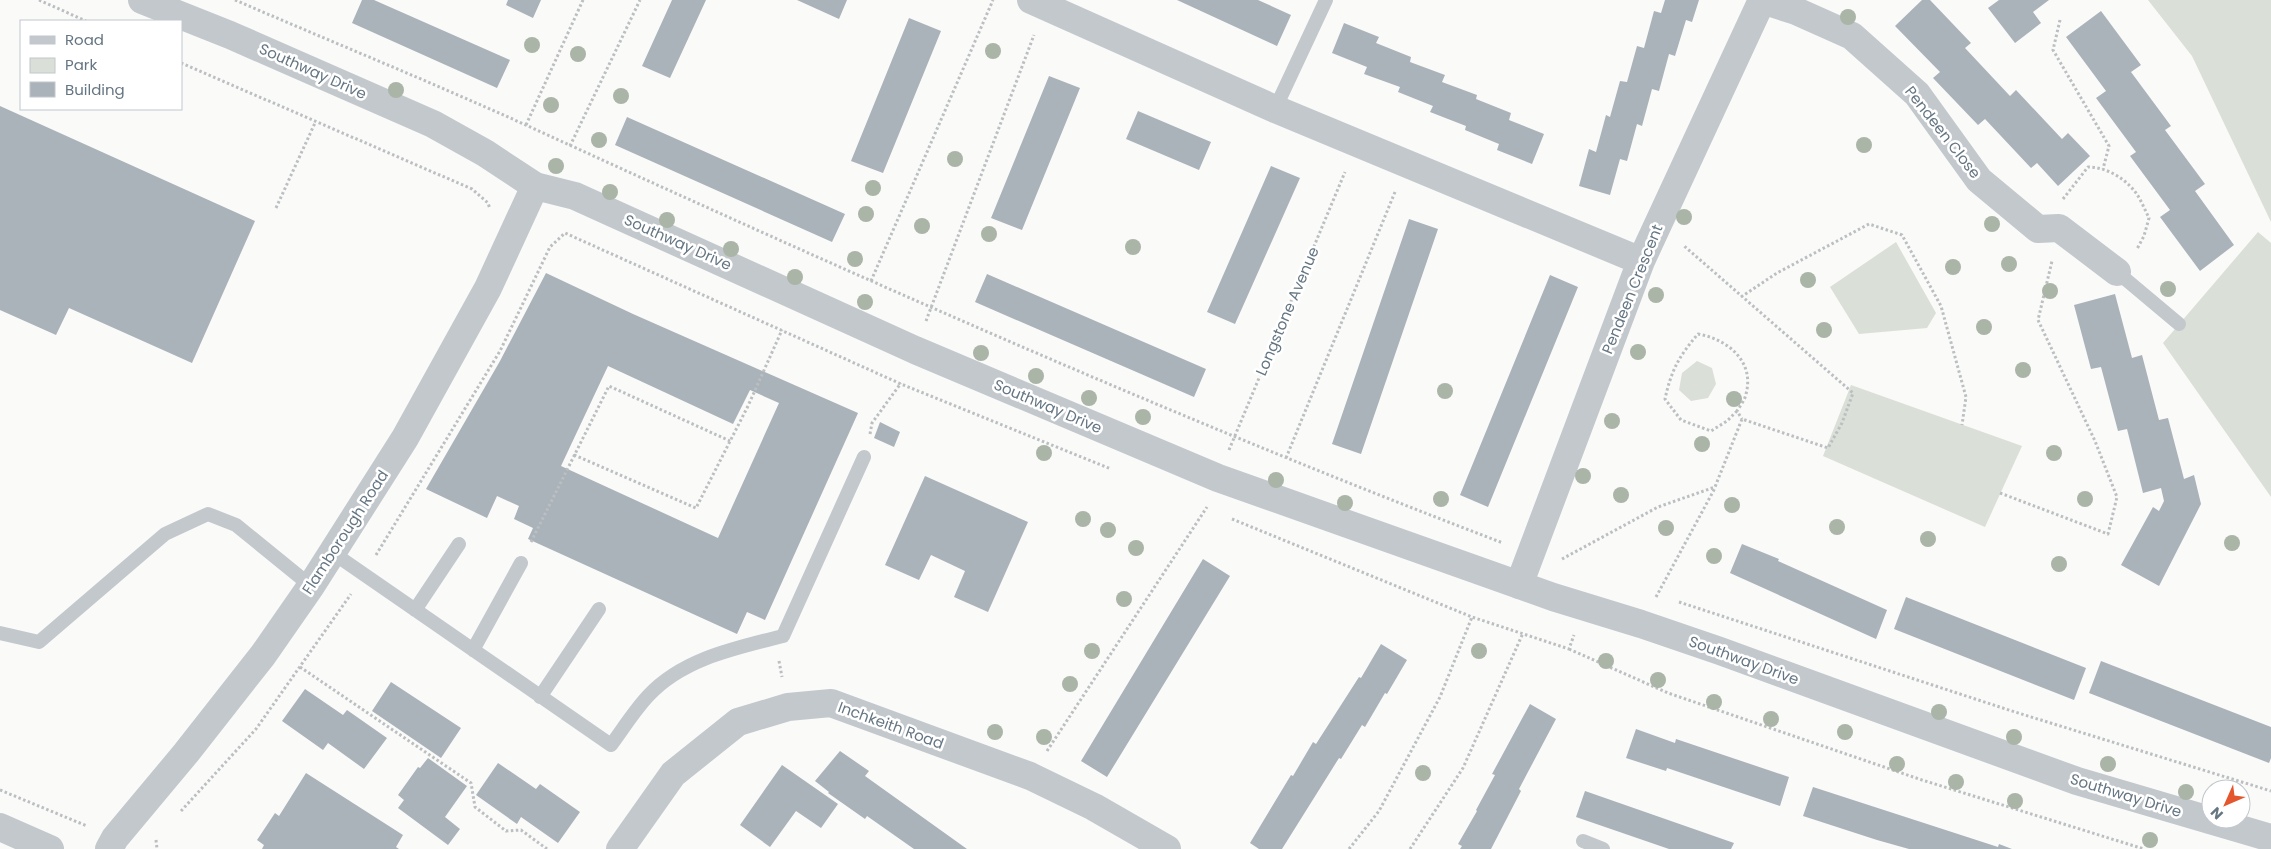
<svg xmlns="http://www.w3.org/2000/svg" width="2271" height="849" font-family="Poppins,sans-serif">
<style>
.green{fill:#dadfd7}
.building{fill:#aab3b9;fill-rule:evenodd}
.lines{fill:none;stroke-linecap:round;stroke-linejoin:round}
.path{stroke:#bbbfc2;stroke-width:3;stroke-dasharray:2.5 2.5;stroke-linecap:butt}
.service{stroke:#c3c8cc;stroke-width:14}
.minor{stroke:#c3c8cc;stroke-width:28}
.tertiary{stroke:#c3c8cc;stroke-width:28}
.tree{fill:#aab4a7}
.labels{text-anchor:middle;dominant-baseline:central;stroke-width:5;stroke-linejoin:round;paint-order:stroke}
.street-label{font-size:15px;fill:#657683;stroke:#fff}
</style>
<rect width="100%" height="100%" fill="#fafaf8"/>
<path class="green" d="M2148,0H2271V222L2192,56Z
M2258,232L2271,243V497L2163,343Z
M1896,242L1936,313L1927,328L1859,334L1830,287Z
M1697,361L1712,368L1716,384L1708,398L1691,401L1679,390L1682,373Z
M1851,385L2022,446L1985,527L1823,456Z"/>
<path class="building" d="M362,0H374L510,60L497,88L352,23Z
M508,0H541L533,18L506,5Z
M672,0H706L670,78L642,66Z
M797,0H847L839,19Z
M1177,0H1258L1291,15L1277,46Z
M1665,0H1699L1692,22L1686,20L1675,56L1669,54L1659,91L1652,89L1642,126L1637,124L1627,161L1620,159L1610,195L1579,186L1589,149L1596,152L1606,115L1610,117L1620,81L1627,82L1637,46L1644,48L1654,11L1661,13Z
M1922,0H1930L1971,43L1965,48L2010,96L2016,90L2062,139L2068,133L2090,156L2058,186L2037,163L2031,168L1985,119L1978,125L1933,78L1940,72L1895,26Z
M1999,0H2049L2033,12L2041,23L2015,43L1988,8Z
M2101,11L2141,65L2131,72L2171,126L2165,130L2205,184L2195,191L2234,245L2200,271L2160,217L2170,210L2130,156L2136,152L2096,98L2106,91L2066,37Z
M909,18L941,31L883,173L851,161Z
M1344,23L1379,37L1376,43L1411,57L1410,62L1445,75L1442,82L1477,95L1476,99L1511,113L1509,120L1544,134L1532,164L1497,150L1499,144L1465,130L1466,126L1430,112L1433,106L1398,92L1400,87L1364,74L1367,67L1332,53Z
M1049,76L1080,88L1022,230L991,218Z
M0,106L255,221L192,363L69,308L56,335L0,310Z
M1138,111L1211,142L1199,170L1126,139Z
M627,117L845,214L832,242L615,145Z
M1271,166L1300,178L1235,324L1207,312Z
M1409,219L1438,229L1361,454L1332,444Z
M546,273L633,314L858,413L765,620L747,612L737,634L528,539L533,528L514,519L519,506L497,496L487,518L426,489L500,361ZM608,366L733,424L750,390L779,403L718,538L561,466Z
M987,274L1206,369L1194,397L975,302Z
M1550,275L1578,287L1488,507L1460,495Z
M2115,294L2132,358L2142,355L2159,420L2168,418L2184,479L2194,475L2201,504L2159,586L2121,565L2153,507L2159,511L2164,501L2161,488L2143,493L2127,429L2118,431L2101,367L2091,369L2074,305Z
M880,422L900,432L894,447L874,438Z
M925,476L1028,522L988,612L954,597L965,571L931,555L919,580L885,565Z
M1742,544L1779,559L1778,561L1887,610L1876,639L1730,573Z
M1203,559L1230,576L1107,777L1081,761Z
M1906,597L2086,668L2074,700L1894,629Z
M1381,644L1407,660L1387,694L1385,693L1365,727L1362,725L1341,759L1339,758L1282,849H1259L1250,843L1291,775L1293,776L1313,742L1316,744L1359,677L1361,678Z
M2101,661L2271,727V758L2269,763L2089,693Z
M391,682L461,728L441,758L372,711Z
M305,689L343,715L347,710L387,738L364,769L328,743L323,750L282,721Z
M1530,704L1556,719L1519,789L1521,791L1491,849H1460L1462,846L1458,844L1477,811L1476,810L1495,775L1492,774Z
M1636,729L1675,743L1676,739L1789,777L1780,806L1667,768L1666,771L1626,758Z
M840,751L869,771L865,776L967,849H914L867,816L865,819L828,793L829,792L815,781Z
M428,758L467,786L445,817L460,829L448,845L398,808L404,800L398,795L418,767L420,768Z
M498,763L536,789L540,784L580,812L558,843L521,817L517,824L476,795Z
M782,765L838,804L821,828L796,811L770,847L740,825Z
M306,773L403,835L396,847L399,849H262L264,845L257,840L275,813L279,816Z
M1813,787L1998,847L1999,844L2012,849H1909L1877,840L1803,816Z
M1585,791L1734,843L1731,849H1669L1576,817Z"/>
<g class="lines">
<path class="path" d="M39,0L86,21
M235,0C332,42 431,82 528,126C849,273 1172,417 1503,543
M2060,20L2053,50L2109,146L2103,169
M181,63L472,189L488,203L490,209
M526,125L583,0
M570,146L640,0
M2063,199L2088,167C2106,167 2125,178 2136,193C2141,200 2145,210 2149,218L2144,236L2137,249
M276,208L315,123
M871,281L993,0
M1741,297L1777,273L1869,224L1902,235L1941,306L1966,397L1962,425
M926,321L1034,35
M1737,411L1727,421L1711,431L1681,420L1665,399C1671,371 1679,356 1698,334C1727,339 1755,361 1746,394C1745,400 1740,406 1737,411L1742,419
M870,434L872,423L901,383
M1229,450L1345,172
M574,455L696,508L748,406L782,330
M1286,458L1395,192
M2000,493L2108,534L2117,497L2095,441L2038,320L2052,261
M1232,519L1472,617L1569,649L1574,635
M531,542L609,386L730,441
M376,555L500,351L550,247L565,233L901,384L1111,469
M1562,559L1658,507L1715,487L1742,419L1828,448L1842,423L1853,393L1683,245
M1656,597L1715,488
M1679,602L2015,712L2271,791
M1569,649L1668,693L1922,780L2144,849
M779,661L782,677
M300,667L471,783L475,807L506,831L521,830L547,849
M1047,751L1207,507
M0,790L87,826
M181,811L256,729L351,594
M156,840L157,849
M1349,849L1379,811L1440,697L1472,617
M1410,849L1463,768L1523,633"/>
<path class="service" d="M1275,109L1326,0
M2117,272L2179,324
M333,553L611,745C623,729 634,711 648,696C682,659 735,648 783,636L864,457
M415,610L459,544
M0,633L39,642L165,534L208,514L236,525L311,586
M473,650L521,563
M540,697L599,609
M1583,841L1603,849"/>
<path class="minor" d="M1031,0L1275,109L1641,261
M1519,585L1641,261L1762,0L1796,11L1852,36L1917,94L1979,180L2038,229L2059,228L2117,272
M109,849L115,838L186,753L263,655L311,586L405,438L488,288L535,186
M620,849L673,774L738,722L788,707L831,703L1030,776L1094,807L1167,849"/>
<path class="tertiary" d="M142,0L230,35L433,124L485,153L535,186L575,196L915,350L1218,478L1553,597L1641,624L1720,651L2077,781L2271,838
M0,827L50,849"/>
</g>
<g class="tree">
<circle cx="1848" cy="17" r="8"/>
<circle cx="532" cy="45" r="8"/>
<circle cx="993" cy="51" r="8"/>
<circle cx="578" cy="54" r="8"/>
<circle cx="396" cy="90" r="8"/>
<circle cx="621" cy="96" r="8"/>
<circle cx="551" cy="105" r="8"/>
<circle cx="599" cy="140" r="8"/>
<circle cx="1864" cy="145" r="8"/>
<circle cx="955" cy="159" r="8"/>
<circle cx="556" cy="166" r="8"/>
<circle cx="873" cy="188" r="8"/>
<circle cx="610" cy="192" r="8"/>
<circle cx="866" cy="214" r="8"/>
<circle cx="1684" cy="217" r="8"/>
<circle cx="667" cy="220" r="8"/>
<circle cx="1992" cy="224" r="8"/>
<circle cx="922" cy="226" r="8"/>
<circle cx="989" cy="234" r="8"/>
<circle cx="1133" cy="247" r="8"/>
<circle cx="731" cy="249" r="8"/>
<circle cx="855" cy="259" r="8"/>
<circle cx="2009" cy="264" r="8"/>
<circle cx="1953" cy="267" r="8"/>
<circle cx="795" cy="277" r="8"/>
<circle cx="1808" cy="280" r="8"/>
<circle cx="2168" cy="289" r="8"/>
<circle cx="2050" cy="291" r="8"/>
<circle cx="1656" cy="295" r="8"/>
<circle cx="865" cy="302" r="8"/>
<circle cx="1984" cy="327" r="8"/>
<circle cx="1824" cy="330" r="8"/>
<circle cx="1638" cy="352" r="8"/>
<circle cx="981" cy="353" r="8"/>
<circle cx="2023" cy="370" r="8"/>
<circle cx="1036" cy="376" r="8"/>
<circle cx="1445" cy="391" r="8"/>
<circle cx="1089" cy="398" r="8"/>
<circle cx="1734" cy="399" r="8"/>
<circle cx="1143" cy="417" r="8"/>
<circle cx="1612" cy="421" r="8"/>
<circle cx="1702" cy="444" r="8"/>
<circle cx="1044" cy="453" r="8"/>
<circle cx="2054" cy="453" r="8"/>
<circle cx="1583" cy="476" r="8"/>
<circle cx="1276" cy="480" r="8"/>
<circle cx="1621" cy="495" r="8"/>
<circle cx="1441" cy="499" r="8"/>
<circle cx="2085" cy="499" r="8"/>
<circle cx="1345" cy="503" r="8"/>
<circle cx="1732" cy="505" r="8"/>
<circle cx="1083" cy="519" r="8"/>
<circle cx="1837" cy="527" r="8"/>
<circle cx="1666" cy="528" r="8"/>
<circle cx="1108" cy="530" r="8"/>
<circle cx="1928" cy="539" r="8"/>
<circle cx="2232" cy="543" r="8"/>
<circle cx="1136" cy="548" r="8"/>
<circle cx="1714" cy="556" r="8"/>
<circle cx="2059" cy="564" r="8"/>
<circle cx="1124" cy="599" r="8"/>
<circle cx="1092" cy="651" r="8"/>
<circle cx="1479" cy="651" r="8"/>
<circle cx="1606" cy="661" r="8"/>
<circle cx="1658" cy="680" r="8"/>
<circle cx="1070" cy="684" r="8"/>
<circle cx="1714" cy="702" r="8"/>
<circle cx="1939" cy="712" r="8"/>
<circle cx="1771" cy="719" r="8"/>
<circle cx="995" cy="732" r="8"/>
<circle cx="1845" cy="732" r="8"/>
<circle cx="1044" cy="737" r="8"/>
<circle cx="2014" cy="737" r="8"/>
<circle cx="1897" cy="764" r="8"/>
<circle cx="2108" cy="764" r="8"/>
<circle cx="1423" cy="773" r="8"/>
<circle cx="1956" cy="782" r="8"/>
<circle cx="2186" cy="792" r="8"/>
<circle cx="2015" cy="801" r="8"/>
<circle cx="2150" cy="840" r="8"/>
</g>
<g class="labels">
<g class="street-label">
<text transform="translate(313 71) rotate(24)">Southway Drive</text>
<text transform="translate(1943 132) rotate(52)">Pendeen Close</text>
<text transform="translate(678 242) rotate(24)">Southway Drive</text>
<text transform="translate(1632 289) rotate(-68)">Pendeen Crescent</text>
<text transform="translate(1287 311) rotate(-67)">Longstone Avenue</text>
<text transform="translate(1048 406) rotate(23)">Southway Drive</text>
<text transform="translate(345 532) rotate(-57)">Flamborough Road</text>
<text transform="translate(1744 660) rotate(20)">Southway Drive</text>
<text transform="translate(891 725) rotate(20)">Inchkeith Road</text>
<text transform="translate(2126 795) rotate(17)">Southway Drive</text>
</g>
</g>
<rect x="20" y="20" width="162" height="90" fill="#ffffff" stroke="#c1c8cd"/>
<rect x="30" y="36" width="25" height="8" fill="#c3c8cc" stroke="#c1c8cd"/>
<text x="65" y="45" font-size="15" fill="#657683">Road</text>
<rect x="30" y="58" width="25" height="15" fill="#dadfd7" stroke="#c1c8cd"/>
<text x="65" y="70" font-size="15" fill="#657683">Park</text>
<rect x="30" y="82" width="25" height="15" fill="#aab3b9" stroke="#c1c8cd"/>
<text x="65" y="95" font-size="15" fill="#657683">Building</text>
<g transform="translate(2226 804) rotate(225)"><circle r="24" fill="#ffffff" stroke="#c1c8cd"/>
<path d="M0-4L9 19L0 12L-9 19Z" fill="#e4572e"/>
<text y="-8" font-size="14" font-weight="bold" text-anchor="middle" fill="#657683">N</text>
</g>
</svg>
